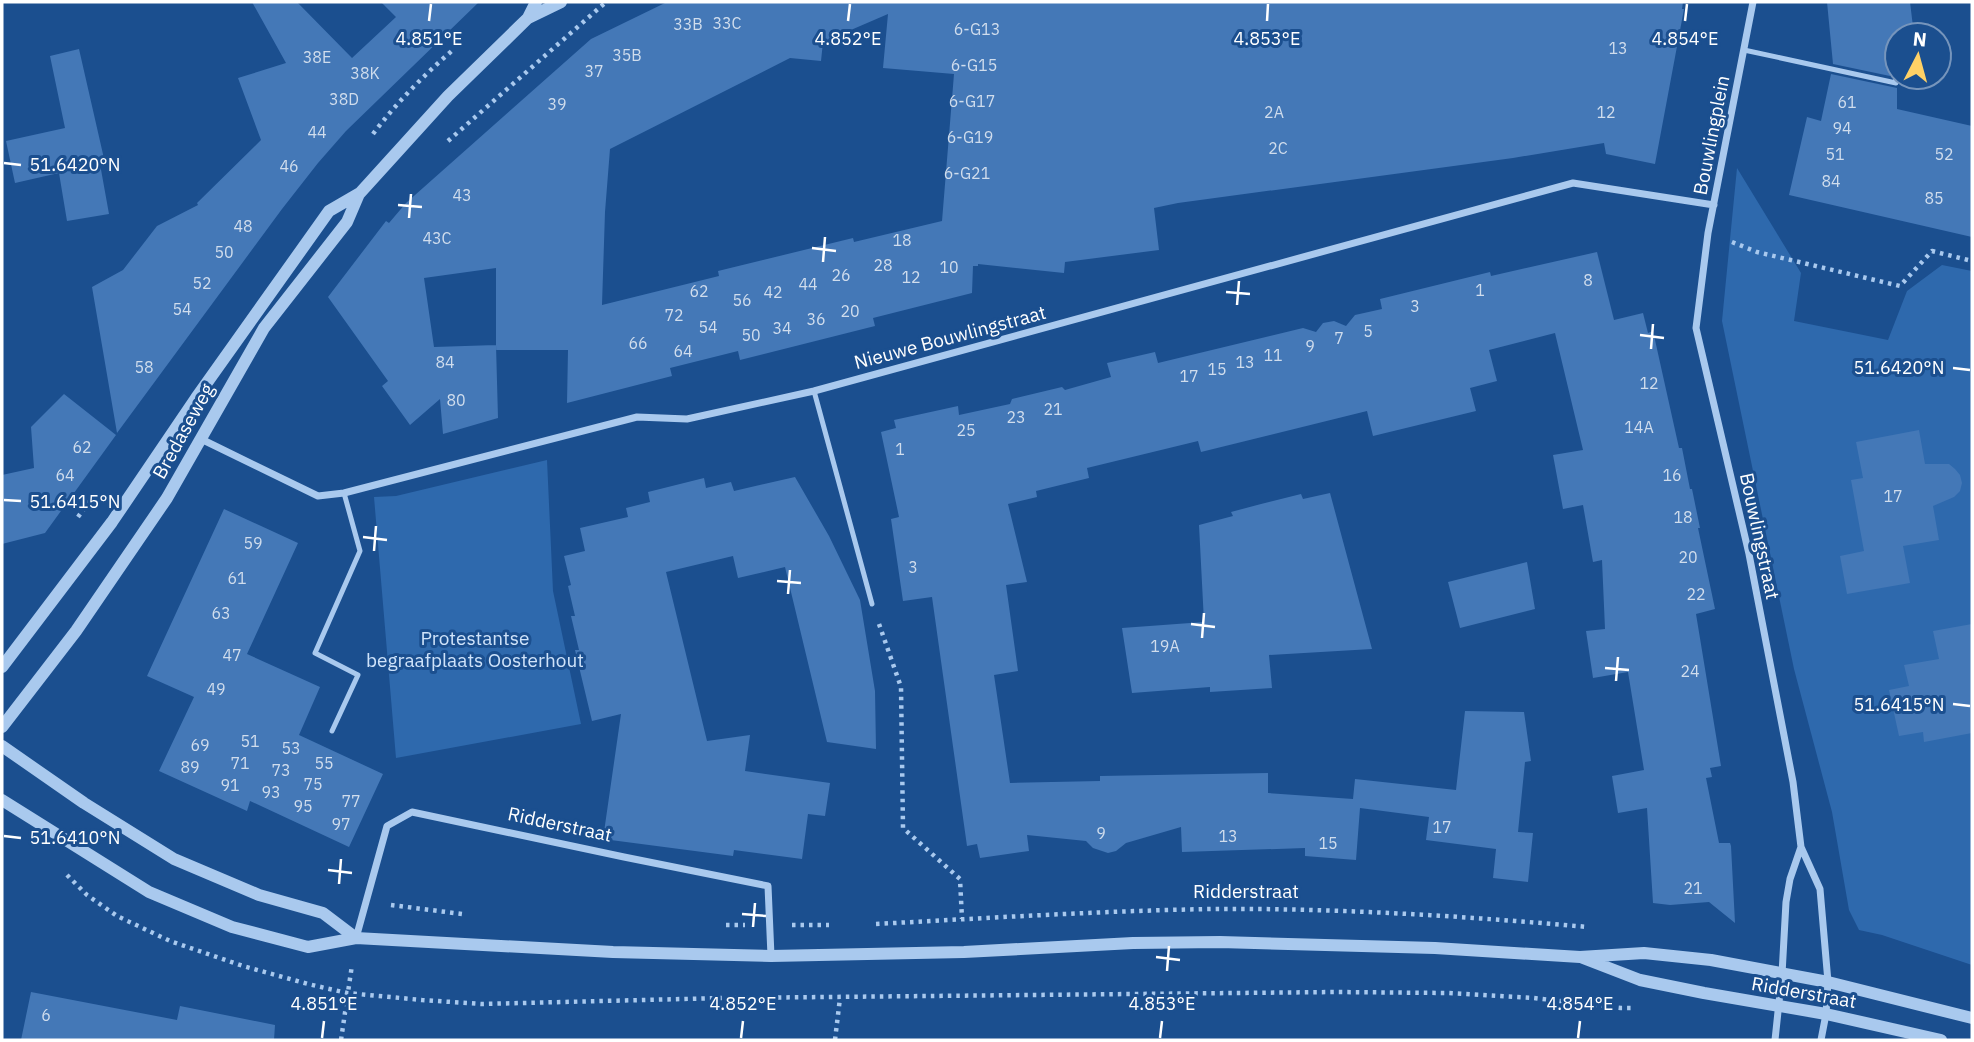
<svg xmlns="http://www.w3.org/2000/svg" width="1974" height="1042" font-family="'IBM Plex Sans',sans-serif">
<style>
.green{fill:#2e69ad}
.building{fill:#4478b7;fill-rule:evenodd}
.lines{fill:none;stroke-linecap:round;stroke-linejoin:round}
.path{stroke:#a9c9ee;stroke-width:4.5;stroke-dasharray:3.5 5;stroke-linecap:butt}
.service{stroke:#a9c9ee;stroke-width:5}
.minor{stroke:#a9c9ee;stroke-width:7}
.tertiary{stroke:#a9c9ee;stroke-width:12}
.ticks{fill:none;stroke:#fff;stroke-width:2.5}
.labels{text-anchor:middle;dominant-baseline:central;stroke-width:6;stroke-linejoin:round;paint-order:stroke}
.number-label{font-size:16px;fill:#d0dded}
.street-label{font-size:19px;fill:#fff;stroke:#1b4f8f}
.park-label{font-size:19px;fill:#cfe3fa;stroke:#1b4f8f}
.ticks-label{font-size:18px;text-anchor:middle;fill:#fff;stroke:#1b4f8f;stroke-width:6;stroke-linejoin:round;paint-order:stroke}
</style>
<rect width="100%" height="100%" fill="#1b4f8f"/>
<path class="green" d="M1737,168L1801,273L1794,321L1888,340L1907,291L1942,265L1972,271V965L1882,935L1859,930L1849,910L1832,812L1794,669L1722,321Z
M547,460L553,591L581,724L396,758L374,497L396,496Z"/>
<path class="building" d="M252,2H297L352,58L396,17L381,2H479L346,131L318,163L282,209L117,433L92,287L123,270L157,226L198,205L197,203L261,140L238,78L286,63Z
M667,2H1683L1682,9H1684L1655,164L1606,154L1604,143L1513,158L1178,203L1154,208L1159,250L1065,262L1064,273L978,264V266H973L972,293L873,318L875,326L740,360L738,351L670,368L672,376L567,403L568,350H496V268L424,278L434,347L496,345L498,418L443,434L440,399L410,425L382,386L388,381L328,297L386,221L389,223L406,203L591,39ZM888,14L883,68L954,74L942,221L854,242L853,238L718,271L719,276L602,305L605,212L610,149L790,58L821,61L823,42Z
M1827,2H1910L1914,35H1897V57H1893L1890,60V76L1833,64Z
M79,49L105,163L100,164L109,214L67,221L59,173L15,183L6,141L65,128L50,56Z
M1831,74L1897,88V109L1972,126V237L1789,195L1807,117L1821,121Z
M1597,252L1614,320L1643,313L1648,333L1653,331L1679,448H1682L1690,489H1692L1700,528H1698L1715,609L1696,614L1721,766L1710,768L1712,777L1706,778L1719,843H1730L1731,846L1735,923L1709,902L1670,905L1653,903L1647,808L1618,813L1612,776L1644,770L1628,672L1593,678L1586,631L1605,629L1602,560L1593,562L1583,505L1563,509L1553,455L1583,450L1555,333L1489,350L1497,381L1470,388L1476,411L1373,436L1367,411L1201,452L1198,441L1087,468L1089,478L1036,491L1037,497L1008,504L1027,582L1006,585L1018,671L994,675L1010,783L1100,781V776L1268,773V793L1353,799L1355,779L1456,790L1465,711L1524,712L1531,761L1525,762L1518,832L1533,833L1528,882L1493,878L1496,849L1426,840L1429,817L1360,808L1356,860L1305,856V848L1182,852L1181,827L1126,843L1116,851L1108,853L1093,848L1086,841L1027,835L1029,851L980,858L977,844L967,846L932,597L903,601L891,519L899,517L881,432L896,428L894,420L958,406L959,415L1010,404L1012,399L1062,387L1065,390L1111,377L1107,363L1155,352L1158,363L1303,328L1316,332L1323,323L1334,321L1346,326L1355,315L1382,309L1380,299L1490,272L1491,276Z
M64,394L116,435L45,533L2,544V475L34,468L31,427Z
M1919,430L1925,464H1949L1955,469L1960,475L1962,483L1960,491L1954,497L1933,506L1939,540L1903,546L1910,583L1847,594L1840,556L1864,551L1851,480L1863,478L1856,442Z
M795,477L829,536L860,600L875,691L876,749L827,742L785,567L738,578L733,556L666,572L707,741L750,735L745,771L830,783L825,816L808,814L802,859L734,850L733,856L603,839L621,714L592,721L575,650H579L571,616H575L568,586L571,585L564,556L585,551L580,528L628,517L626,508L650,502L648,492L704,478L706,488L731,482L734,491Z
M1330,493L1372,649L1269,655L1272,688L1210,692V687L1132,693L1122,628L1204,622L1199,525L1233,516L1231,512L1261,504L1301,494L1303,499Z
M224,509L298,543L247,654L320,687L299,735L383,774L349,847L250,801L247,811L159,771L194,697L147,676Z
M1527,562L1535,609L1460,628L1448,582Z
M1972,624V733L1924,742L1923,732L1899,736L1889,690L1909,686L1904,665L1939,659L1933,631Z
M31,992L177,1020L180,1006L275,1025L274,1040H21Z"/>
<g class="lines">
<path class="path" d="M373,134C397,102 424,75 454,49
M448,141L606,2
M1732,242L1757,252L1900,286L1932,251L1972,261
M78,517L92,498
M879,624L901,687L903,828L960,879L962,919
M67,875L87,895L117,916L170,941L243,966L308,984L347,993L422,1000L482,1004L723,998L1335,992L1449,993L1534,998L1621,1008H1632
M391,905L462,914
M876,924C988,918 1099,911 1211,909C1337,908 1463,916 1588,927
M726,925H745
M792,925H829
M341,1040L352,965
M835,1040L840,998"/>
<path class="service" d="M1744,50L1896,83L1895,62
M814,391L872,604
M332,731L358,675L315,653L360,551L344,493"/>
<path class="minor" d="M1753,2L1708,233L1696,328L1749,554L1793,782L1801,847L1820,889L1828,982L1826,1014L1821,1040
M201,439L318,496L344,493L637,417L687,419L814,391L1573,183L1714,205
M356,938L387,826L412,812L624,857L768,886L771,956
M1775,1040L1782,974L1786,902L1790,879L1801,847"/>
<path class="tertiary" d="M528,18L561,2
M2,667L112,522L196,398L329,211L360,193L448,96L528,18L536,2
M2,727L76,631L167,498L264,328L347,222L359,194
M2,746L84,803L174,859L259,895L323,913L356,938
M2,800L149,892L232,927L308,947L356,938L613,952L771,956L964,952L1133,943L1220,942L1435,948L1580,957L1644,953L1711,960L1828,982L1972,1018
M1583,958L1640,980L1704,993L1826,1014L1941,1040"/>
</g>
<path class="ticks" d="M429,21L431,4M848,21L850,4M1267,21L1268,4M1685,21L1687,4M4,163L21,165M398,205L422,207M409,218L411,194M812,248L836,251M823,262L825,237M1226,292L1250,294M1237,305L1239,281M1640,335L1664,338M1651,349L1653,324M1953,368L1970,370M4,500L21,501M363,537L387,540M374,551L376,526M777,581L801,583M788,594L790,570M1191,624L1215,627M1202,638L1204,613M1605,668L1629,670M1616,681L1618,657M1953,704L1970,706M4,836L21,838M328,870L352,873M339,884L341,859M742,914L766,916M753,927L755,903M1156,957L1180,960M1167,971L1169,946M322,1038L324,1021M741,1038L743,1021M1160,1038L1162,1021M1578,1038L1580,1021"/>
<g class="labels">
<g class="number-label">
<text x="727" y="23">33C</text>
<text x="688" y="24">33B</text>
<text x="977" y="29">6-G13</text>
<text x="1618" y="48">13</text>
<text x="627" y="55">35B</text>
<text x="317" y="57">38E</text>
<text x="974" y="65">6-G15</text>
<text x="594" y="71">37</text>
<text x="365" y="73">38K</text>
<text x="344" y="99">38D</text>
<text x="972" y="101">6-G17</text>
<text x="1847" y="102">61</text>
<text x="557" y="104">39</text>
<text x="1274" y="112">2A</text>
<text x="1606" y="112">12</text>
<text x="1842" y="128">94</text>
<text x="317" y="132">44</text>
<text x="970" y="137">6-G19</text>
<text x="1278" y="148">2C</text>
<text x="1835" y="154">51</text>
<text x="1944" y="154">52</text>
<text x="289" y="166">46</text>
<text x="967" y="173">6-G21</text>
<text x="1831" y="181">84</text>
<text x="462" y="195">43</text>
<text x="1934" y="198">85</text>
<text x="243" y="226">48</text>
<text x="437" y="238">43C</text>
<text x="902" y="240">18</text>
<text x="224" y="252">50</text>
<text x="883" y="265">28</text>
<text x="949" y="267">10</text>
<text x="841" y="275">26</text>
<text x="911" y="277">12</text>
<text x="1588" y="280">8</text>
<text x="202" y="283">52</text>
<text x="808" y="284">44</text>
<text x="1480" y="290">1</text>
<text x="699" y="291">62</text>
<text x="773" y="292">42</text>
<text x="742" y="300">56</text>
<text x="1415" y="306">3</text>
<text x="182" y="309">54</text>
<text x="850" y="311">20</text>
<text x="674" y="315">72</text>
<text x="816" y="319">36</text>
<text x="708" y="327">54</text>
<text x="782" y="328">34</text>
<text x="1368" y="331">5</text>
<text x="751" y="335">50</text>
<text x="1339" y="338">7</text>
<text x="638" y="343">66</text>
<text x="1310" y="346">9</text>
<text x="683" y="351">64</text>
<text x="1273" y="355">11</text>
<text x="445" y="362">84</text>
<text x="1245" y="362">13</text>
<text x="144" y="367">58</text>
<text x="1217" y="369">15</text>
<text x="1189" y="376">17</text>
<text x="1649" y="383">12</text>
<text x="456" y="400">80</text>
<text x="1053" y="409">21</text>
<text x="1016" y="417">23</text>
<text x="1639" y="427">14A</text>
<text x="966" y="430">25</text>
<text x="82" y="447">62</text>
<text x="900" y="449">1</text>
<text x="65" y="475">64</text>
<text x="1672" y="475">16</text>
<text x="1893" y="496">17</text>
<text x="1683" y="517">18</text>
<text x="253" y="543">59</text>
<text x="1688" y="557">20</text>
<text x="913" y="567">3</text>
<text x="237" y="578">61</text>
<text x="1696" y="594">22</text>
<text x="221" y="613">63</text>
<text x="1165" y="646">19A</text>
<text x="232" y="655">47</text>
<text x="1690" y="671">24</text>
<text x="216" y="689">49</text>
<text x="250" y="741">51</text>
<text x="200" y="745">69</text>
<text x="291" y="748">53</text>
<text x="240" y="763">71</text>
<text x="324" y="763">55</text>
<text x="190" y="767">89</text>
<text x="281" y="770">73</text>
<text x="313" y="784">75</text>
<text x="230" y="785">91</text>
<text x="271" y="792">93</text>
<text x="351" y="801">77</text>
<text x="303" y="806">95</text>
<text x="341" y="824">97</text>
<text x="1442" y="827">17</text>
<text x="1101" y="833">9</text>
<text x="1228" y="836">13</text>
<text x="1328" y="843">15</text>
<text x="1693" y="888">21</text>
<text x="46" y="1015">6</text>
</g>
<g class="street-label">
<text transform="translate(1711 135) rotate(-79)">Bouwlingplein</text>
<text transform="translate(950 337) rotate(-15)">Nieuwe Bouwlingstraat</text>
<text transform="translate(183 431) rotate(-61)">Bredaseweg</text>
<text transform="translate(1760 536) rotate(78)">Bouwlingstraat</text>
<text transform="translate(560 824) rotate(12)">Ridderstraat</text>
<text x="1246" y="891">Ridderstraat</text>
<text transform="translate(1804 992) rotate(10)">Ridderstraat</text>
</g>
<g class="park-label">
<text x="475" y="638">Protestantse<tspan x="475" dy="22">begraafplaats Oosterhout</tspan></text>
</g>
</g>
<g class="ticks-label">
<text x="429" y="45">4.851°E</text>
<text x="848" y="45">4.852°E</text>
<text x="1267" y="45">4.853°E</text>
<text x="1685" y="45">4.854°E</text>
<text x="75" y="171">51.6420°N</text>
<text x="1899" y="374">51.6420°N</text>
<text x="75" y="508">51.6415°N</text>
<text x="1899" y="711">51.6415°N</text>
<text x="75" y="844">51.6410°N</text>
<text x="324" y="1010">4.851°E</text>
<text x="743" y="1010">4.852°E</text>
<text x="1162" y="1010">4.853°E</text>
<text x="1580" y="1010">4.854°E</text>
</g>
<rect width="1974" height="1042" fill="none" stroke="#ffffff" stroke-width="7"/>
<g transform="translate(1918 56) rotate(6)"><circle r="33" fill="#1b4f8f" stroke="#7695bc" stroke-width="2"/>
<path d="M0-5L12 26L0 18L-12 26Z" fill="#ffd166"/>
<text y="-10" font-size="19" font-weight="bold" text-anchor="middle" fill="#ffffff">N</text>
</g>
</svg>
